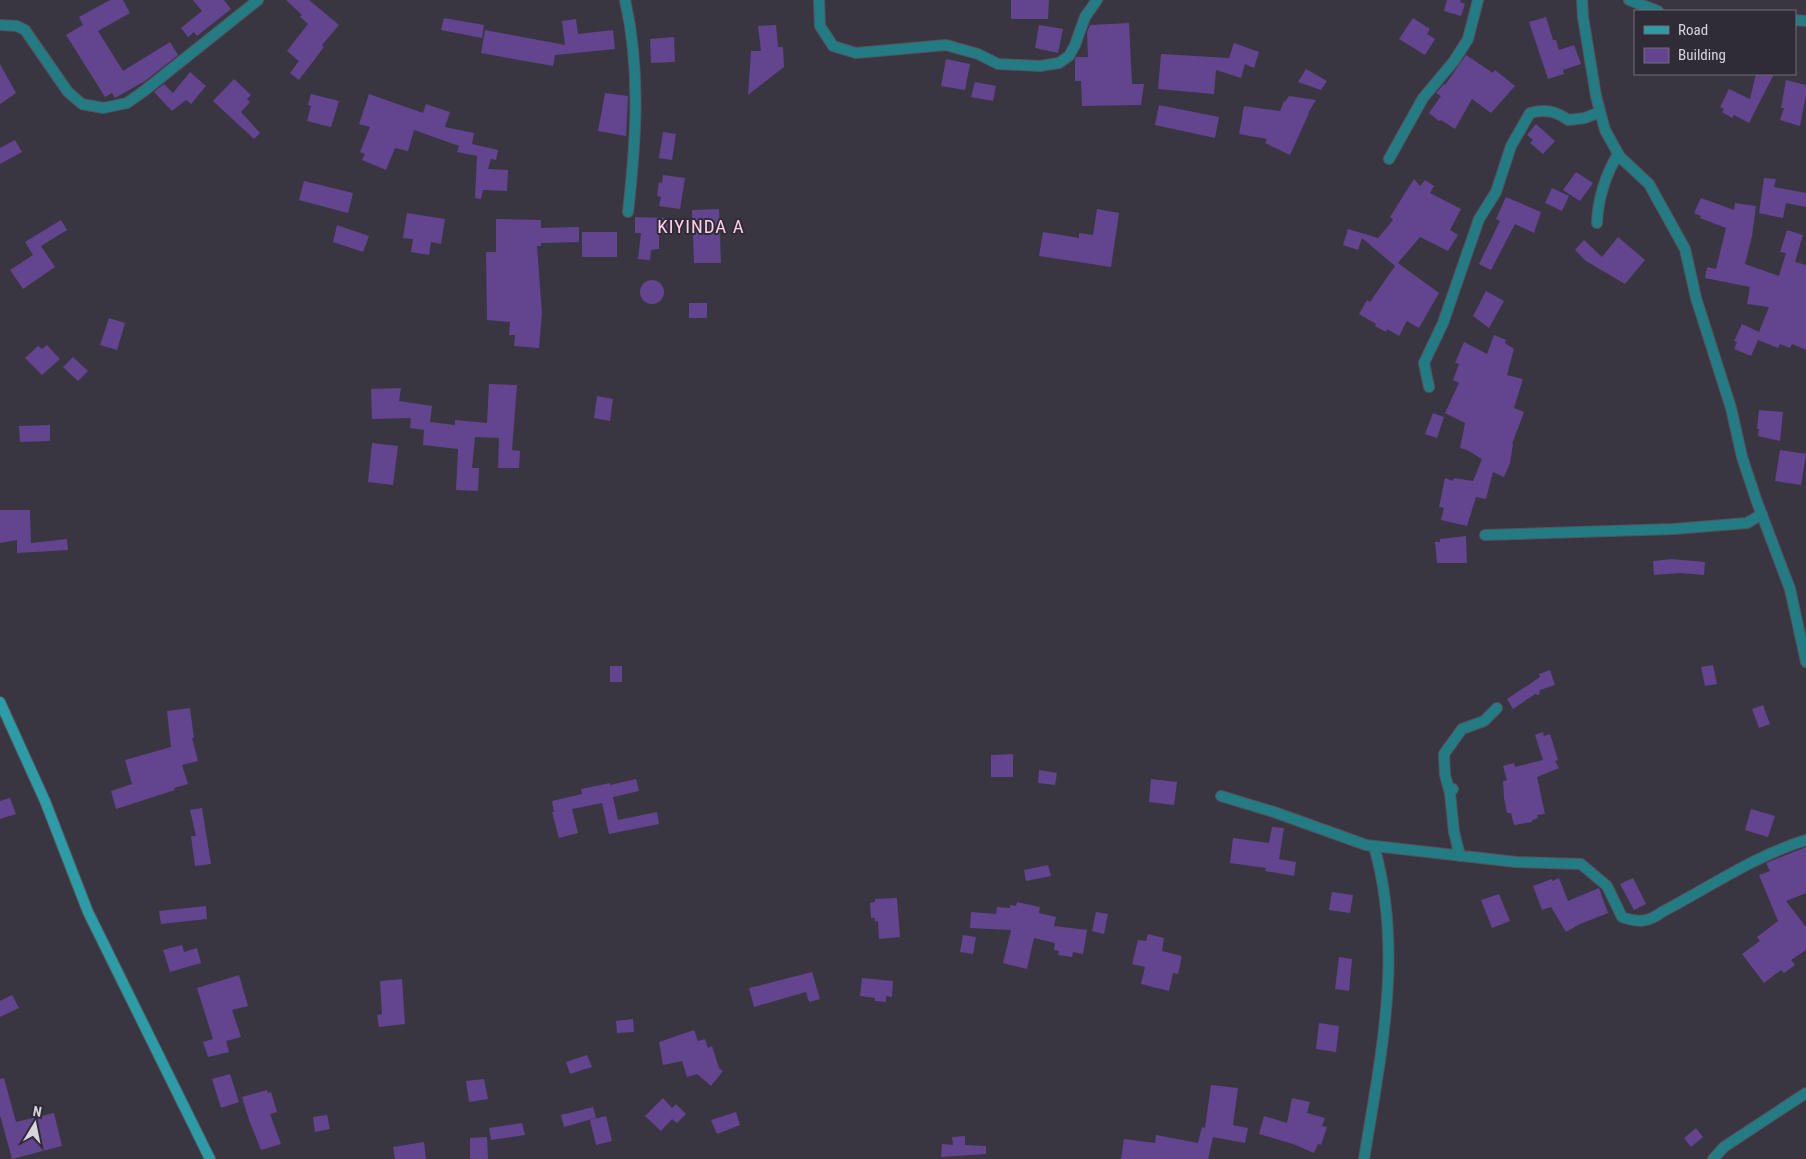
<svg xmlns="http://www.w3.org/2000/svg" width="1806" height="1159" font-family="'Roboto Condensed',sans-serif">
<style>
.building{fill:#63458f}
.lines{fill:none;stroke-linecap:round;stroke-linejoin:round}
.street-casing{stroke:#56525d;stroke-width:12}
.secondary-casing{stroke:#56525d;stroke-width:12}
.street{stroke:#237b83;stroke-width:10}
.secondary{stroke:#2c9ca6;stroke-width:10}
.labels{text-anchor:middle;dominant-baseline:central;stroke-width:4;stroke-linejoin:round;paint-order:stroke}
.quarter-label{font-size:19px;letter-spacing:1px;fill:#ffd0e6;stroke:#2f2b37}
</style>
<rect width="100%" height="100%" fill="#393541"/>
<path class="building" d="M110,0H123L130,13L98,31L123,71L170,42L178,55L145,81L115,98L112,93L105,97L66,35L83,25L79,17Z
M193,0H224L231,9L197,36L194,32L188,37L181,28L202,11Z
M286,0H309L339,25L322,45L324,47L299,80L290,73L299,61L287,51L308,24L300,17L302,15Z
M1011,0H1049L1048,19H1011Z
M1447,0H1461L1460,2L1465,4L1461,16L1444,11Z
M1546,17L1553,40H1556L1559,50L1574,45L1581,64L1563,70L1564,74L1548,79L1529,22Z
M444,18L484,25L482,38L441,30Z
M1413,18L1430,29L1427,34L1435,39L1425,55L1399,39Z
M576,19L578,34L613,30L615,49L555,55L553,66L481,53L485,30L565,45L562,21Z
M1129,23L1132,84H1144L1141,105L1082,106L1081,81H1075V60L1076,57H1088L1087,32L1090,25Z
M776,25L778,47H783L784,67L748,95L751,51H761L758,26Z
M1039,25L1063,29L1058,53L1035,48Z
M674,37L675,62L651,63L650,39Z
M1234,43L1259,52L1254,68L1245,64L1241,78L1216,70L1214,94L1158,89L1161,54L1229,58Z
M1466,55L1493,73L1495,70L1515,86L1491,113L1472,99L1455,129L1441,120L1439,121L1429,113L1441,96L1436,93L1444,84L1445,85Z
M946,59L970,64L965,90L941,86Z
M0,64L16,93L0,104Z
M1306,69L1327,81L1321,90L1298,82Z
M190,72L206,86L191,104L186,100L172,111L154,92L164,84L173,93Z
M1756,74H1774L1749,123L1734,115L1732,118L1722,112L1724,109L1720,107L1729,89L1750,99Z
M234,79L251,95L247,99L250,102L241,112L260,133L254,139L213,101Z
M1786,80L1806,85V95L1800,126L1780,120L1784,108H1781Z
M975,82L996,86L993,101L971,97Z
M605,93L628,96L626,136L598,131Z
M311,94L339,101L331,127L307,121L311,106L308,105Z
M369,94L423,113L426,104L450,112L445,127L474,133L472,144L498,150L496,160L491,159L488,169L508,170L507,191L483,190L481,199L475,198L477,156L457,152L459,146L414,130L408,151L395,148L386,170L362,160L365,154L360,152L370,127L359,124Z
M1289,96L1316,100L1308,113H1309L1290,155L1265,143L1267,139L1239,134L1244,106L1280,111L1284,101L1285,102Z
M1159,105L1219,117L1215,138L1155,125Z
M1536,124L1555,141L1543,154L1530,143L1533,140L1527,135Z
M663,132L676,134L672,160L659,158Z
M15,140L22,152L0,164V148Z
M1576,172L1593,183L1580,201L1563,190Z
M663,175L685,178L680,209L659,206L661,197L657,196L659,182L662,183Z
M1764,178L1776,179L1774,187L1806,193V207L1786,203L1783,218L1759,213Z
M1414,179L1420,186L1425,180L1434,186L1430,193L1461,209L1450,230L1458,235L1448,251L1420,237L1398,263L1439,293L1419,328L1407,321L1399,336L1387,329L1386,332L1375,326L1376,324L1359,314L1367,300L1370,302L1395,266L1362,238L1358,250L1343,245L1348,229L1378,238L1393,220L1390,217Z
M304,181L353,193L348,213L299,200Z
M1552,188L1569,196L1562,211L1545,203Z
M1506,197L1541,212L1534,233L1515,224L1491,270L1479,264L1500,221L1496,219Z
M1701,198L1734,210L1735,203L1756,206L1752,236L1745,264L1779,276L1786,253L1780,252L1787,230L1803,235L1795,262L1806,265V350L1792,344L1790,348L1780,344L1778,348L1758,340L1751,356L1734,349L1737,342L1734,341L1742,324L1759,332L1769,307L1747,304L1750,287L1705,278L1707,267L1716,269L1726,228L1700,218L1701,216L1694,213Z
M719,209L721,263H694L692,210Z
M1097,209L1119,213L1111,267L1039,256L1043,232L1079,238V233L1093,235Z
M407,213L445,219L441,244L431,242L429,255L411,252L413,239L403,238Z
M635,217L668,218L667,234L659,233V249L651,250L650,260L638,259L641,233H635Z
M496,219L541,220V228L579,227V242L541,243V246H537L542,313L539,348L514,346L515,335H509L510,322L487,320L486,252H496Z
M61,220L67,230L41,246L55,267L23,289L10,270L33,255L25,242Z
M337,225L369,236L363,252L333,242Z
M582,232H617V257H582Z
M1618,237L1645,260L1625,284L1586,261L1575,250L1584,240L1602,257Z
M640 292a12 12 0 1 1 24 0a12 12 0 1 1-24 0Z
M1486,291L1504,301L1489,328L1473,316Z
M689,303H707V318H689Z
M109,318L125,323L117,350L100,345Z
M1494,335L1506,340L1505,343L1514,349L1507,375L1523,379L1514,408L1524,412L1512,444H1513L1510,463L1504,477L1493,472L1486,499L1476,497L1467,526L1441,520L1444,508L1439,507L1445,478L1453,481L1454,478L1473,481L1482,459L1467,450L1460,448L1465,423L1445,413L1459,383L1453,380L1459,364L1455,363L1464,342L1487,354Z
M47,345L60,359L42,375L25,358L38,346L42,349Z
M73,357L88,371L78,381L63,367Z
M489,384L517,385L512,450L520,451L519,468H498L499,438L475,437L472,468H479L478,491L456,490L458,449L423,445L424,430L410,428L411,418L372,419L371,389L401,388L399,401L432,406L430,422L455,425V420L487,423Z
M597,396L613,399L610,421L594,418Z
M1759,410L1783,412L1780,441L1758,436L1759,429H1757Z
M1433,413L1444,417L1437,438L1425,434Z
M50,425V441L20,442L19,426Z
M372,443L398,446L393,485L368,482Z
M1780,450L1806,454L1801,485L1775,481Z
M0,510H30L31,543L67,539L68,550L17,553V540L0,543Z
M1466,536L1467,563H1437L1435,542H1440V539Z
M1672,559L1705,562L1704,575L1680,573L1654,575L1653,561Z
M1713,665L1717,684L1705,686L1701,667Z
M610,666H622V682H610Z
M1550,670L1555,685L1540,690L1539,695L1535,694L1513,709L1507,699L1540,677L1539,674Z
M1763,705L1770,724L1759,728L1752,709Z
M190,708L194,738H192L198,761L182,765L188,784L174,788L175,790L116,809L111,791L132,784L125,760L171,747L167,711Z
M1543,732L1544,736L1550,734L1558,760L1555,761L1559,768L1537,777L1545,814L1537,815L1538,818L1532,820V822L1514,825L1511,813H1507L1504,798L1503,781L1507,780L1503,766L1514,763L1515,767L1543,760L1535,735Z
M1013,754V777H991V755Z
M1039,770L1057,773L1055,785L1038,783Z
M636,779L639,791L613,797L618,820L657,812L659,824L609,834L602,803L572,809L578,833L559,838L552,812H554L552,801L582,794L581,789L610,783V785Z
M1151,779L1177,782L1174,805L1149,802Z
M10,798L16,814L0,819V801Z
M202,808L211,864L195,866L191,836H196L190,810Z
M1751,809L1775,816L1768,837L1745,830Z
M1272,827L1284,828L1279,859L1296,862L1294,876L1265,871L1266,868L1230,863L1233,838L1269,843Z
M1806,847V893L1786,901L1806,927V950L1791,960L1795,965L1784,973L1781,970L1764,983L1742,954L1760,941L1757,937L1778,921L1759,875L1770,871L1766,863Z
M1048,865L1051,876L1026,881L1024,870Z
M1559,878L1568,901L1599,888L1608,913L1580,924L1566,932L1551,907L1542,910L1533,886L1552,879V881Z
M1633,878L1646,904L1634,910L1620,884Z
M1332,892L1353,895L1350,913L1329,910Z
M1499,894L1510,921L1492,928L1481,900Z
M897,898L900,937L879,939L878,921L875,922V918H871L870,903L875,902V899Z
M1017,902L1040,907L1039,913L1056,917L1054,926L1087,930L1083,954L1073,952L1072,957L1058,955L1059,951L1054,950L1055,943L1034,938L1027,969L1003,963L1011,930L970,928L971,912L996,914L997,907L1010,908V905L1016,906Z
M206,906L207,919L161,924L159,911Z
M1096,912L1108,914L1104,934L1092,931Z
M1148,934L1164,938L1162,951L1182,956L1178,974L1173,973L1169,991L1141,984L1145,967L1132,964L1138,940L1146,941Z
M963,935L976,937L973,954L960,952Z
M182,945L184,952L197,948L201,963L170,972L163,950Z
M1339,957L1352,959L1349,991L1335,989Z
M812,972L820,999L809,1002L806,992L754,1007L749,988Z
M239,975L248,1006L232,1010L241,1037L226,1041L229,1052L208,1057L203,1042L213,1039L197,988Z
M862,978L893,981L892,997L886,996V1002L875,1001V998L860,996Z
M402,979L405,1024L379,1027L377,1015L382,1014L380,981Z
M12,995L19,1008L0,1017V1001Z
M633,1019L634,1032L617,1033L616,1021Z
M1319,1023L1339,1026L1336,1052L1316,1049Z
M694,1030L698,1041L705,1039L708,1048L712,1046L719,1068L723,1071L711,1086L697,1074L687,1077L682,1061L663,1065L659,1042Z
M587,1055L592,1067L570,1074L566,1062Z
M230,1074L239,1102L221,1108L212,1079Z
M4,1078L16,1122L54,1113L62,1146L12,1159L0,1115V1079Z
M484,1079L488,1099L469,1102L466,1081Z
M1211,1085L1238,1088L1233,1125L1248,1128L1245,1143L1213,1137L1208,1159H1121L1124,1139L1155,1143L1156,1135L1198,1143L1202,1127L1205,1128Z
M267,1090L268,1093L271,1092L277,1112L270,1114L281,1144L261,1150L249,1120L242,1097Z
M663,1098L672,1108L676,1104L686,1114L677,1123L672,1119L661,1131L645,1116Z
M1292,1098L1310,1102L1307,1113L1325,1118L1322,1126L1327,1127L1321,1145L1318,1144L1314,1153L1293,1144L1259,1134L1264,1116L1287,1123Z
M593,1107L596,1118L564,1127L561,1115Z
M736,1112L740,1125L717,1134L711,1120Z
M327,1115L330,1129L315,1132L313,1117Z
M606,1116L612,1141L596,1145L590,1120Z
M522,1123L525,1135L491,1140L489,1128Z
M1696,1128L1703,1137L1691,1147L1684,1138Z
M965,1136V1145L986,1146V1154L941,1157L942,1144L953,1145L952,1137Z
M487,1137L488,1159H470V1138Z
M424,1142L426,1159H395L393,1147Z"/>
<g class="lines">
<defs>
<path id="street" d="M625,0C641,70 636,141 628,212
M819,0L820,26L833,46L856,53L946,45L978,54L998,64L1040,66L1059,63L1069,56L1075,45L1085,17L1097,0
M1582,0L1583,17L1596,96L1605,130L1620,157L1649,184L1685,249L1696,298L1731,408L1742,457L1757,502L1790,589L1806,662
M1629,0L1658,11
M1795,20L1806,21
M0,25L17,26L25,30L68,92L82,104L103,108L127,103L144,91L258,0
M1389,159L1423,98L1454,61L1468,39L1478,0
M1597,223C1598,197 1605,176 1618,154
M1429,387L1424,363L1443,323L1479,219L1496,192L1511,146L1530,113C1545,109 1556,111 1568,120L1585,118L1600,112
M1485,535L1674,529L1747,523L1762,514
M1453,789L1450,793L1454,832L1460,856
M1450,793L1445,775L1444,754L1462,729L1484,721L1497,708
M1221,796L1274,812L1366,845L1516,862L1581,864L1607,886L1622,917C1638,923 1649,922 1662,912C1710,887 1754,856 1806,840
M1364,1159C1381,1054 1404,951 1374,846
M1713,1159L1724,1147L1806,1093"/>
<path id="secondary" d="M0,702L45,801L88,912L210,1159"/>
</defs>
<use href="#street" class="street-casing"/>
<use href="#secondary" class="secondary-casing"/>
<use href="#street" class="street"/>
<use href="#secondary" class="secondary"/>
</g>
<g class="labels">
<g class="quarter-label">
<text x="701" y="226">KIYINDA A</text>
</g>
</g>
<rect x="1634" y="10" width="162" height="65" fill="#2f2b37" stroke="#736f79"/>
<rect x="1644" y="26" width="25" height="8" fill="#2c9ca6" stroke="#736f79"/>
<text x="1678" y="35" font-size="15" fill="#d8d5dd">Road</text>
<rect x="1644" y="48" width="25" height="15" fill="#63458f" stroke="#736f79"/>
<text x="1678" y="60" font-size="15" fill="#d8d5dd">Building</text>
<g transform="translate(35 1124) rotate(10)" stroke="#2f2b37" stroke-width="4" paint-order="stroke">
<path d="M0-4L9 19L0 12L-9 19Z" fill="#d8d5dd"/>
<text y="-8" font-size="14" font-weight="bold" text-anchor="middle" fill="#d8d5dd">N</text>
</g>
</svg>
